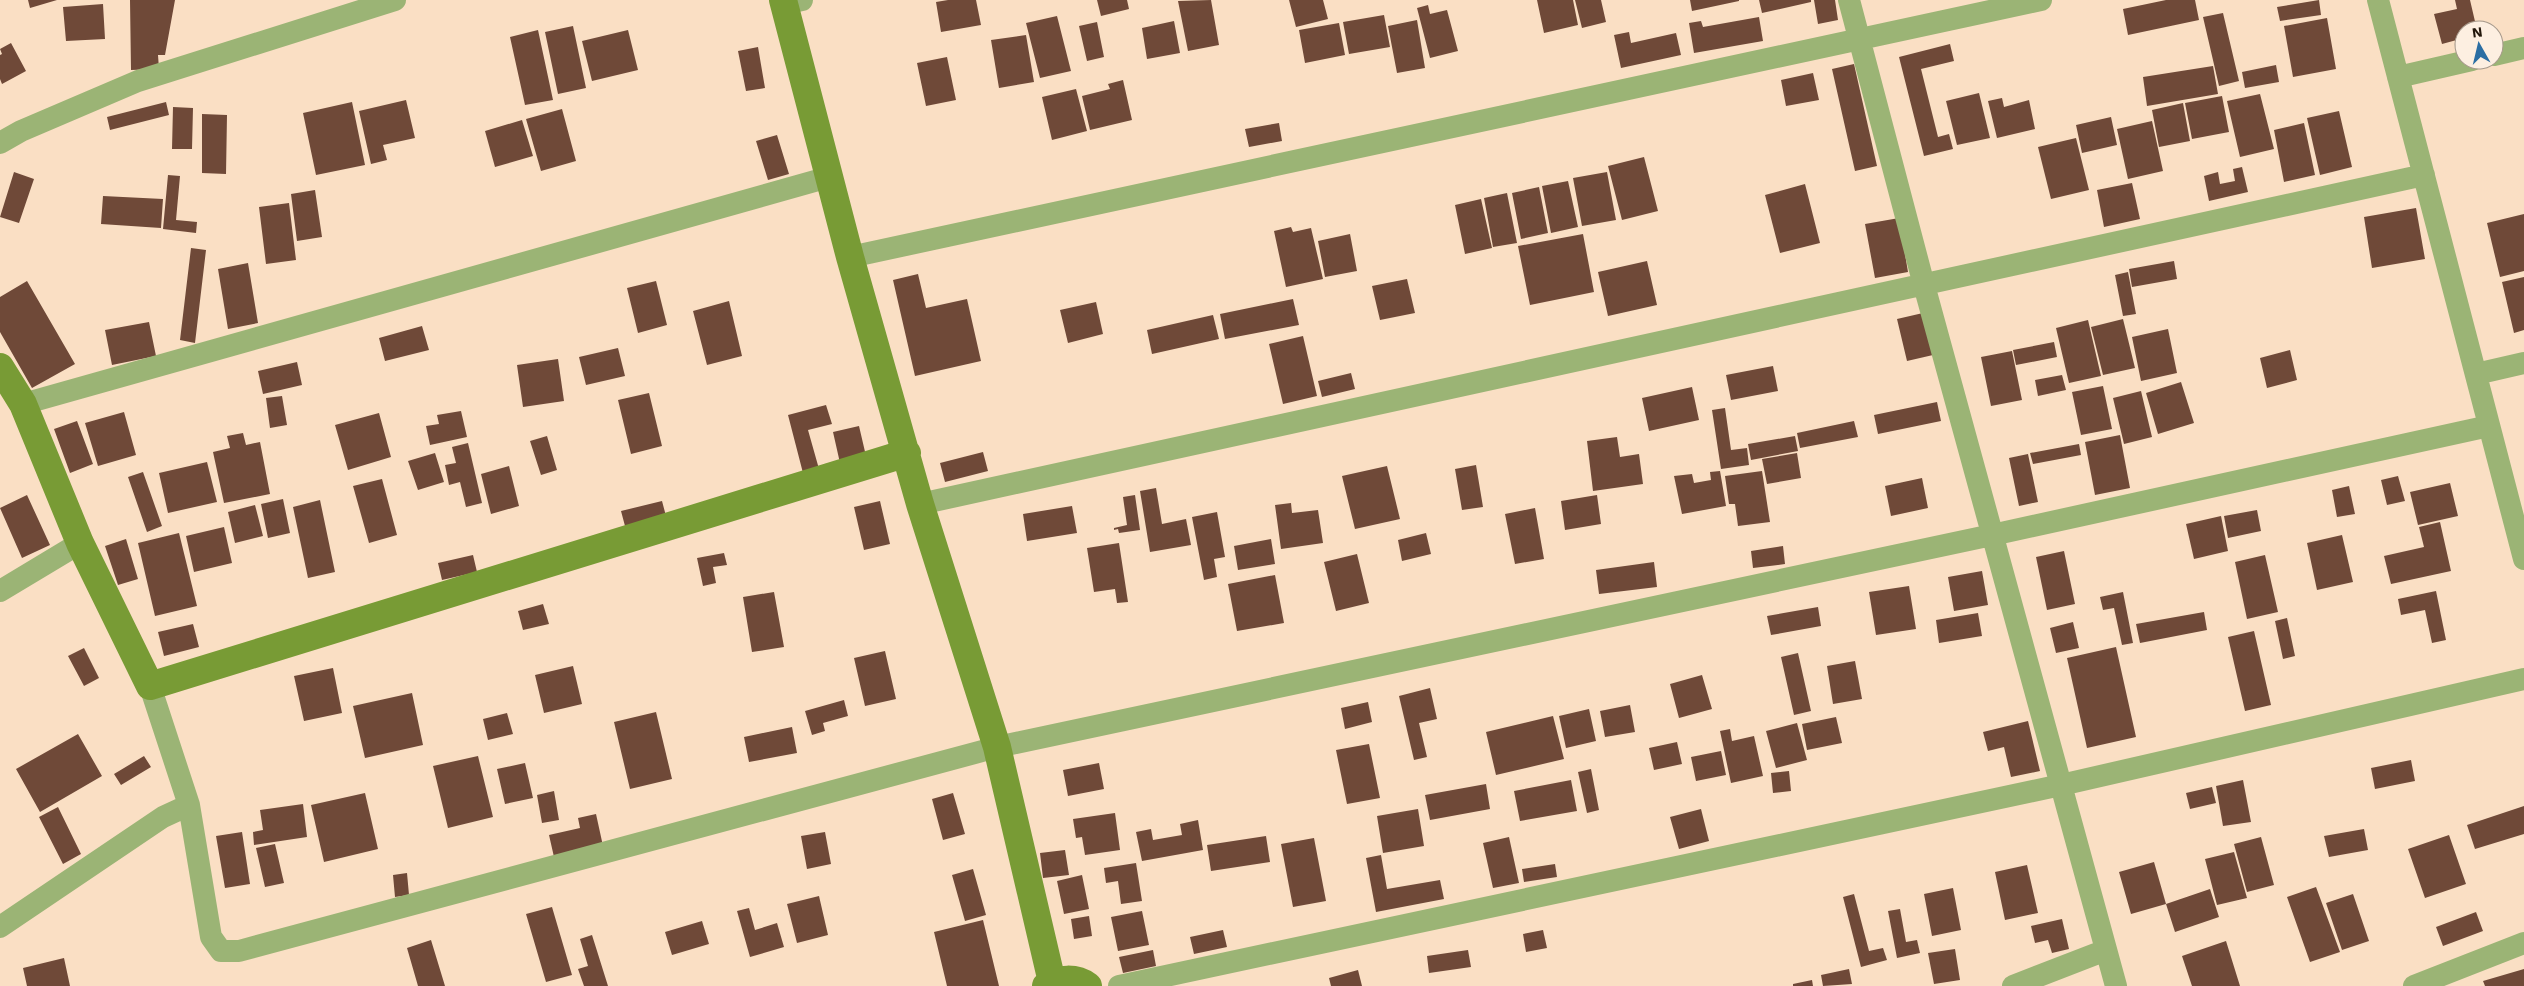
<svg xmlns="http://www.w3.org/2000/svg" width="2524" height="986" font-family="'Work Sans',sans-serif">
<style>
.building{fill:#6f4938}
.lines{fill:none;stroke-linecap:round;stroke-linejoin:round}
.street{stroke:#9bb475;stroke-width:22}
.secondary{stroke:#789b35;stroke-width:28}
</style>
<rect width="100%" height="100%" fill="#fadfc4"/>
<path class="building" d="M28,0H57L30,8Z
M130,0H175L165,55H158L159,69L131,70Z
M948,0H976L981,25L941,32L936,2Z
M1097,0H1127L1129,9L1101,16Z
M1211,0L1219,45L1188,51L1178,1Z
M1289,0H1323L1328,19L1296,27Z
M1537,0H1573L1578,25L1544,33Z
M1575,0H1601L1606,22L1582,28Z
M1690,0H1739V1L1692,11Z
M1759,0H1811V2L1762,13Z
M1814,0H1835L1838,20L1818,24Z
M2166,0H2195L2199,20L2128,35L2123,9Z
M2319,0L2321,15L2280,21L2277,7Z
M2455,0H2470L2477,30H2464V38L2442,44L2434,14L2457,9Z
M103,4L105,39L66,41L63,7Z
M1428,5L1430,14L1447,10L1458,51L1430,58L1417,8Z
M2223,13L2239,81L2219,86L2203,17Z
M1384,15L1390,47L1349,54L1343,22Z
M1057,16L1071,71L1040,78L1026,23Z
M1759,17L1763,41L1694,53L1689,23L1701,21L1703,27Z
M2327,18L2336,69L2293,77L2284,26Z
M1417,20L1425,68L1397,73L1388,26Z
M1174,21L1180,53L1147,59L1142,28Z
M1097,22L1104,57L1087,61L1079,26Z
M1339,23L1345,55L1305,63L1299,30Z
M573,26L586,88L558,94L545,32Z
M538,30L553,100L525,105L510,37Z
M628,30L638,70L592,81L582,41Z
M1629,32L1631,43L1676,33L1681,55L1621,68L1614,35Z
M1026,35L1034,82L999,88L991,40Z
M11,43L26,71L2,84L0,79V55L2,54L0,49Z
M1950,44L1954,61L1921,69L1938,137L1949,134L1953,149L1924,156L1899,57Z
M758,47L765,88L746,91L738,51Z
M947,57L956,100L926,106L917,63Z
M1854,64L1877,166L1855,171L1832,69Z
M2276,65L2279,82L2245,88L2242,72Z
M2213,66L2218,94L2147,106L2143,77Z
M1813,73L1819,100L1786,106L1781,80Z
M1123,80L1132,120L1090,130L1082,96L1110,89L1108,84Z
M1076,89L1087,131L1052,140L1042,97Z
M1979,93L1990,138L1957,145L1946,101Z
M2260,94L2274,149L2240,157L2227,101Z
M2222,96L2229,132L2192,139L2185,103Z
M2002,98L2004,107L2029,100L2035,129L1997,138L1988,101Z
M406,100L415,138L383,145L387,160L371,164L359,111Z
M166,102L169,115L110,130L107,117Z
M352,102L365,165L316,175L303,113Z
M2183,103L2190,141L2159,147L2152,110Z
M173,107L193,108L192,149H172Z
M562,109L576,161L541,171L526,119Z
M2339,111L2352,167L2320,175L2307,118Z
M202,114L227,115L226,174L202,173Z
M2111,117L2117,145L2082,153L2076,125Z
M522,120L533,156L495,167L485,131Z
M2152,121L2163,171L2128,179L2117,129Z
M1279,123L1282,141L1249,147L1245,129Z
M2304,123L2315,175L2284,182L2274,130Z
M777,135L789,174L768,180L756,141Z
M2076,138L2089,190L2051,199L2038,147Z
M1644,157L1658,211L1622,220L1608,166Z
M2242,167L2248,192L2209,201L2204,176L2218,172L2220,184L2235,181L2233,169Z
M14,172L34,179L19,223L0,217Z
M1607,172L1616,220L1582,226L1573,178Z
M168,175L180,176L176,220L197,222L196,233L163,229Z
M1568,181L1578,227L1551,233L1542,186Z
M2132,183L2140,219L2104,227L2097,190Z
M1805,184L1820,243L1780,253L1765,195Z
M1539,187L1548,233L1521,239L1512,193Z
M315,190L322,237L297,241L291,194Z
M1507,193L1517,243L1493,247L1484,198Z
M103,196L163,199L161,228L101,224Z
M1481,199L1492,248L1465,254L1455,205Z
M289,203L296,260L266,264L259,207Z
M2416,208L2425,259L2372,268L2364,217Z
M2524,214V271L2500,277L2487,223Z
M1899,218L1908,272L1875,278L1865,224Z
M1291,227L1293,232L1311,228L1323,279L1286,287L1274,231Z
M1350,234L1357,271L1325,277L1318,241Z
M1583,234L1594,292L1530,305L1518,246Z
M191,248L206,250L195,343L180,340Z
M1647,261L1657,305L1608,316L1598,272Z
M2174,261L2177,279L2132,287L2129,269Z
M248,263L258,323L228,329L218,269Z
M2128,272L2136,314L2123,316L2115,275Z
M918,274L926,308L967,299L981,361L915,376L893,280Z
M2524,277V330L2514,333L2502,282Z
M1407,279L1415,313L1380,320L1372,286Z
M27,281L75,364L32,388L0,332V297Z
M656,281L667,325L638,333L627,288Z
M1293,299L1299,325L1225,339L1220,314Z
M729,301L742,356L707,365L693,311Z
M1096,302L1103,334L1068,343L1060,310Z
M1923,313L1933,355L1907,361L1897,319Z
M1213,315L1219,339L1152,354L1147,330Z
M2123,319L2135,368L2103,375L2091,327Z
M2088,320L2101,376L2069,383L2056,328Z
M149,322L156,356L112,365L105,330Z
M422,326L429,350L385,361L379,338Z
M2168,329L2177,373L2141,381L2132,337Z
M1303,336L1317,396L1283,404L1269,344Z
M2054,342L2057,357L2016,365L2013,350Z
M618,348L625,376L586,385L579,357Z
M2290,350L2297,380L2267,388L2260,358Z
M2012,351L2022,400L1991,406L1981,357Z
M558,359L564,401L523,407L517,365Z
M297,362L302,385L263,394L258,371Z
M1773,366L1778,391L1731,400L1726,375Z
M1351,373L1355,389L1322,397L1318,381Z
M2062,375L2066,390L2038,396L2035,380Z
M2181,382L2194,423L2158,434L2146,393Z
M2103,386L2112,429L2081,435L2072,392Z
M1692,387L1699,420L1649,431L1642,398Z
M2141,391L2152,437L2124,444L2113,398Z
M649,393L662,446L631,454L618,400Z
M282,396L287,425L270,428L266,398Z
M1937,402L1941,421L1878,434L1874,415Z
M826,405L832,424L808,430L819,469L803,473L788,415Z
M1725,408L1731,450L1747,448L1749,465L1721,469L1712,410Z
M461,411L467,437L430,445L426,426L439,424L437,415Z
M124,412L136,455L98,466L85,423Z
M379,413L391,457L348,470L335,425Z
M77,421L93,464L70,473L54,429Z
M1854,421L1858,437L1800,448L1797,433Z
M859,426L866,456L840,463L833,432Z
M243,433L246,445L260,442L270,494L224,503L213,452L230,448L227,436Z
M2120,435L2130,488L2095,495L2085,442Z
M547,436L557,470L541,475L530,441Z
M1795,436L1798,451L1751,460L1748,444Z
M1617,437L1620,457L1639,454L1643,484L1593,491L1587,441Z
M468,443L482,503L466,507L460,482L449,485L445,465L456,463L452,447Z
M2079,444L2081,455L2033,464L2030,453Z
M983,452L988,471L945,482L940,463Z
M435,453L444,482L418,490L408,461Z
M1797,453L1801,478L1767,484L1762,459Z
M2028,454L2038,502L2019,506L2009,458Z
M207,462L217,502L168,513L159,473Z
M1476,465L1483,507L1462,510L1455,469Z
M509,466L519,506L491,514L481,474Z
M1387,466L1400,519L1355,529L1342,476Z
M1720,471L1726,506L1682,514L1674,476L1692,474L1694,483L1711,480L1710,472Z
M1762,471L1770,522L1738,526L1735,504H1729L1725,476Z
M143,472L162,526L147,532L128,477Z
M2398,476L2405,501L2387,505L2381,480Z
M1922,478L1928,508L1891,516L1885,486Z
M382,479L397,535L369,543L353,486Z
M2450,483L2458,516L2418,525L2410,492Z
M2349,486L2355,514L2337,517L2332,490Z
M1156,488L1162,524L1186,519L1191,545L1150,552L1140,491Z
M27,495L50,545L22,558L0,508Z
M1135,495L1140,530L1119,533L1118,529L1114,530V528L1127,525L1123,497Z
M1597,495L1601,524L1565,530L1561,501Z
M283,499L290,533L268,538L261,504Z
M320,500L335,572L308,578L293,507Z
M662,501L666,516L625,526L621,511Z
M880,501L890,544L864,550L854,507Z
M1291,503L1292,513L1318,510L1323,543L1281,549L1275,505Z
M255,505L263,536L235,543L228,512Z
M1072,506L1077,533L1027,541L1023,514Z
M1535,508L1544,559L1515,564L1505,514Z
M2257,510L2261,531L2228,538L2224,516Z
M1217,512L1225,557L1214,559L1217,577L1204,580L1192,517Z
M2221,516L2228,551L2194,559L2186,524Z
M2440,522L2451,571L2391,584L2384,556L2424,547L2419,527Z
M224,527L232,563L194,572L186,536Z
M179,533L197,606L155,616L138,543Z
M1426,533L1431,554L1402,561L1398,540Z
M2342,535L2353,582L2317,590L2307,543Z
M126,539L138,579L118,585L105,546Z
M1271,539L1275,564L1238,570L1234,546Z
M1119,543L1128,602L1117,603L1115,589L1094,592L1087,548Z
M1783,546L1785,564L1753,568L1751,551Z
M2064,551L2075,604L2047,610L2036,557Z
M724,553L727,565L713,567L716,583L703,586L697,558Z
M1357,554L1369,603L1336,611L1324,562Z
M473,555L477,572L442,580L438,563Z
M2265,555L2278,612L2247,619L2235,562Z
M1654,562L1657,587L1599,594L1596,570Z
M1982,571L1988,605L1954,611L1948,577Z
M1275,575L1284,623L1237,631L1228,584Z
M1909,586L1916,629L1876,635L1869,592Z
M2436,591L2446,640L2432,643L2425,610L2401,615L2398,599Z
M774,592L784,647L752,652L743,597Z
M2123,592L2133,643L2122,645L2114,608L2103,610L2100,597Z
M543,604L549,624L523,630L518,611Z
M1818,607L1821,626L1771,635L1767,616Z
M2204,612L2207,630L2140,643L2136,624Z
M1978,613L1982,636L1939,643L1936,620Z
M2287,618L2295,656L2283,659L2275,621Z
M2073,622L2079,648L2056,653L2050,628Z
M193,624L199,647L164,656L158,632Z
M2254,631L2271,705L2245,711L2228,637Z
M2116,647L2136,737L2087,748L2067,658Z
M84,648L99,678L84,686L68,656Z
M885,651L896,699L865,706L854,658Z
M1798,653L1811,711L1794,715L1781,657Z
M1855,661L1862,699L1833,704L1827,666Z
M573,666L582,704L544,713L535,675Z
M333,668L342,713L304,721L294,676Z
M1702,675L1712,709L1679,718L1670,684Z
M1430,688L1437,719L1419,723L1427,757L1414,760L1399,696Z
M412,693L423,745L365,758L353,706Z
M844,700L848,716L823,723L825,731L812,735L805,711Z
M1368,702L1372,722L1345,729L1341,708Z
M1630,705L1635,732L1605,737L1600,711Z
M1589,709L1596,741L1566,748L1559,716Z
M656,712L672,779L630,789L614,722Z
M507,713L513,734L488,740L483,719Z
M1553,716L1564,759L1496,775L1486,732Z
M1836,717L1842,743L1807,750L1802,724Z
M2028,721L2040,771L2011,777L2004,747L1988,751L1983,732Z
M1797,723L1807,760L1776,768L1766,731Z
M792,727L797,753L749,762L744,737Z
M1730,729L1732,741L1754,736L1763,776L1731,783L1720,731Z
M78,734L102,776L40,812L16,769Z
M1677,742L1682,764L1654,770L1649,748Z
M1369,744L1380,798L1347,804L1336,750Z
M1721,751L1726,775L1696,781L1691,757Z
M144,756L151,767L121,785L114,774Z
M478,756L493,817L448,828L433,766Z
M2411,760L2415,781L2375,789L2371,768Z
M525,763L533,798L505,804L497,769Z
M1099,763L1104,789L1068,796L1063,770Z
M1591,769L1599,810L1587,813L1578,772Z
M1789,771L1791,791L1773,793L1771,773Z
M1571,780L1577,811L1520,821L1514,791Z
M2243,780L2251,822L2223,826L2216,786Z
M1486,784L1490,809L1430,820L1425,795Z
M2212,787L2216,803L2190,809L2186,793Z
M554,791L559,820L542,823L537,795Z
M365,793L378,849L324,862L311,805Z
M953,793L965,834L943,840L932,799Z
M303,804L307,837L254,845L253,832L263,830L260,810Z
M2524,806V834L2475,849L2467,825Z
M58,807L81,854L63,864L39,817Z
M1418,809L1424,846L1383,853L1377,816Z
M1701,809L1709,841L1679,849L1670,817Z
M1115,813L1120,850L1085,855L1082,837L1076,838L1073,819Z
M596,814L603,846L554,857L549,835L580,828L578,818Z
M1198,820L1203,850L1142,861L1136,832L1151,829L1153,840L1182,835L1180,824Z
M2364,829L2368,850L2329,857L2324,836Z
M242,832L250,884L225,888L216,836Z
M825,832L831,864L807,869L801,836Z
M2449,835L2466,884L2425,898L2408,849Z
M1266,836L1270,862L1211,871L1207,845Z
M1509,837L1519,883L1493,888L1483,843Z
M2261,837L2274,885L2247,892L2234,844Z
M1314,838L1326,901L1293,907L1281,844Z
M275,844L284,883L265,887L256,848Z
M1065,850L1069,875L1043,878L1040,853Z
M2234,852L2247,898L2217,905L2205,859Z
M1381,855L1387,889L1440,880L1444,899L1376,912L1366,858Z
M2154,862L2166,904L2131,914L2119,872Z
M1136,863L1142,901L1121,904L1118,881L1106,883L1104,868Z
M1555,864L1557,877L1524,882L1522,869Z
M2027,865L2038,913L2005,920L1995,872Z
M973,869L986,915L965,921L952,875Z
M407,873L409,895L395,897L393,875Z
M1082,875L1089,909L1064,914L1057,881Z
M2316,887L2340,952L2310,962L2287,897Z
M1953,888L1961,930L1932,936L1924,894Z
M2210,889L2219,917L2175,932L2166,904Z
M1854,894L1869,951L1883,948L1887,960L1861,967L1843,897Z
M2353,894L2369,941L2342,950L2326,903Z
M819,896L828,935L797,943L787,904Z
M552,907L572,975L546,982L526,914Z
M749,908L755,930L777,923L784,947L750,957L737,911Z
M1900,909L1906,942L1917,940L1920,953L1897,958L1888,911Z
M1142,911L1149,945L1118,951L1111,917Z
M2476,912L2483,931L2443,946L2436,927Z
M1089,916L1092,936L1074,939L1071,919Z
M2062,919L2069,949L2052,953L2048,940L2035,943L2031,926Z
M983,920L999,986H947L934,932Z
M702,921L709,944L672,955L665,932Z
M1223,930L1227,947L1194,954L1190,937Z
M1543,930L1547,948L1526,952L1523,934Z
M592,935L608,986H584L578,969L588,966L580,939Z
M431,940L445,986H418L407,948Z
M2226,941L2240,986H2192L2182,956Z
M1955,949L1960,980L1934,984L1928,953Z
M1153,950L1156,966L1123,973L1119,957Z
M1468,950L1471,967L1429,973L1427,956Z
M64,958L70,986H27L23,968Z
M1849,969L1852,984L1823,986L1821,975Z
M2524,969V986H2485L2483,981Z
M1358,970L1362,986H1331L1329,978Z
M1812,980L1813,986H1793V984Z"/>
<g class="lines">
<path class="street" d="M1849,0L1924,285L2116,986
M2378,0L2524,559
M784,4L802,0
M2494,55L2524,48
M2398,77L2472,60
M0,143L21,131L138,81L395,0
M850,257L2041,0
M2476,374L2524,363
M23,404L829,177
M920,504L2424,175
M0,591L80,543
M150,686L189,805L211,937L221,951H239L997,747L1992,535L2489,426
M0,927L163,817L189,805
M1119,986L2061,785L2524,679
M2013,986L2106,950
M2414,986L2524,943"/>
<path class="secondary" d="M783,0L850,257L920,504L997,747L1052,982
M0,367L23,404L80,543L150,686L907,453
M1046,986C1059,978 1076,977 1088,986"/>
</g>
<g transform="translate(2479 45) rotate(352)"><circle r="24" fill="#fdefe1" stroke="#a6998b"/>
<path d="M0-4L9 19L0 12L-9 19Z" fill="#2b6ea3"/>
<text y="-8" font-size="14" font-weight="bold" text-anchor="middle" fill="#23170b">N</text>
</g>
</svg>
